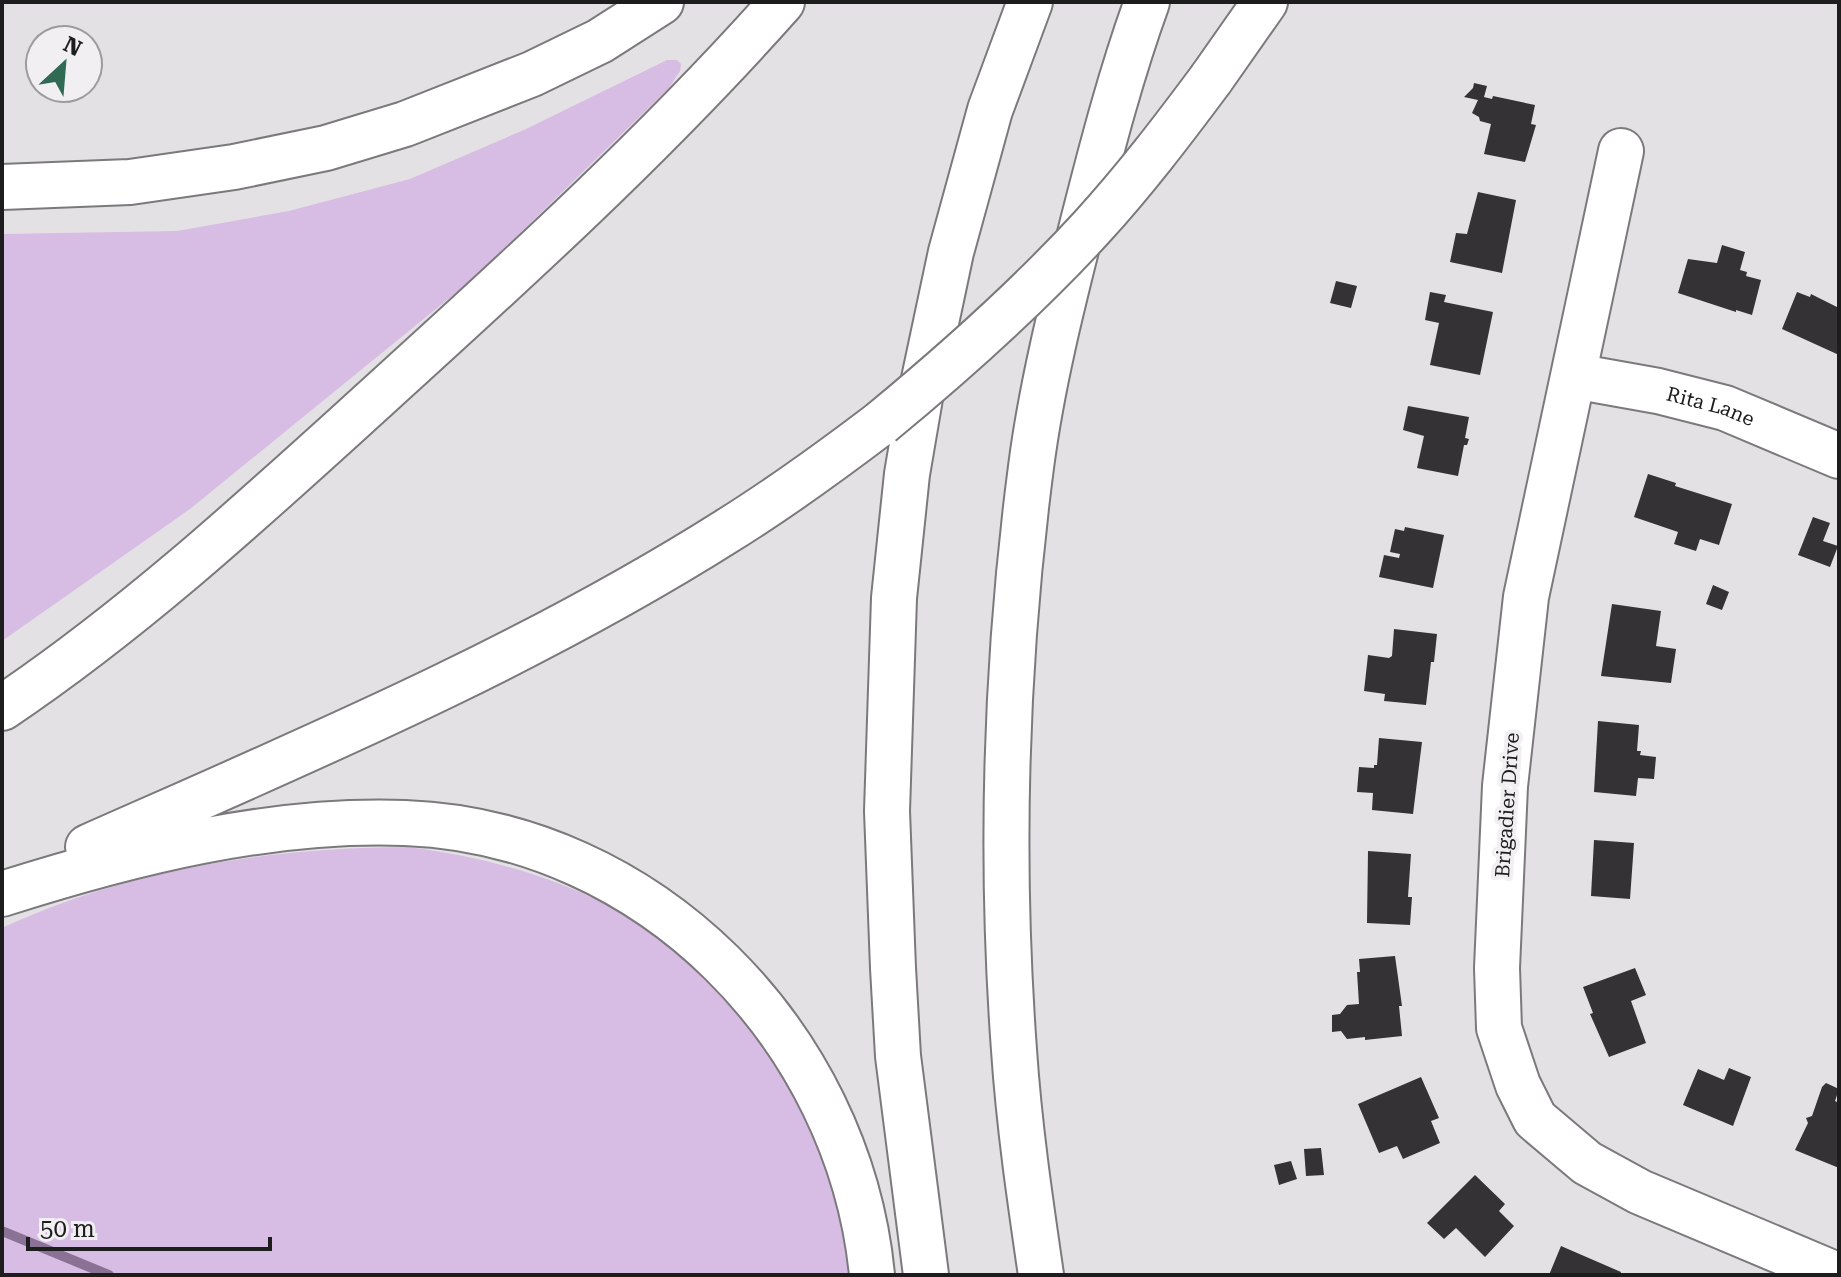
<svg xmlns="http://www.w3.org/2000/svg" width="1841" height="1277" font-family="'Roboto Serif',serif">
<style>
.green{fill:#d7bce3}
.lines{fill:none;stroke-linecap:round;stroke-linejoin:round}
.stream{stroke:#8a7294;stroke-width:10}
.building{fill:#343235}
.minor-casing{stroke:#7b797c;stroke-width:48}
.highway-casing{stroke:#7b797c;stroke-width:48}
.minor{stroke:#fff;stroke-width:44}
.highway{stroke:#fff;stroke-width:44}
.highway-bridge-casing{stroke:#7b797c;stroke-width:48;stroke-linecap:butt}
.highway-bridge{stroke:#fff;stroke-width:44}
.labels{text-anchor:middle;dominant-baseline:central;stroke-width:8;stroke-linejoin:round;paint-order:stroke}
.street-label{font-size:20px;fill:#1e1d1e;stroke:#f1eff2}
</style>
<rect width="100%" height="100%" fill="#e4e1e5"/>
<path class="green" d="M667,60H677L681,64L680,71L669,88L474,278L190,509L2,641V234L177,231L289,211L410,179L526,129Z
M408,847C479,856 547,874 611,907C715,961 799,1075 833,1185C842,1213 845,1246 848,1275H2V928C129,869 268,848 408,847Z"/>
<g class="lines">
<path class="stream" d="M2,1231L109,1275"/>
</g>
<path class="building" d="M1474,83L1487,86L1484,97L1492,99L1493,96L1535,105L1531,124L1536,125L1525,162L1484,154L1491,124L1480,121L1479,117L1472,113L1478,100L1464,97L1473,88Z
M1478,192L1516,200L1502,273L1450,262L1456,233L1467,234Z
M1722,245L1745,252L1740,270L1747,272L1746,276L1761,280L1752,315L1736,310V312L1678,293L1688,259L1717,263Z
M1336,281L1357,286L1351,308L1330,303Z
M1430,292L1446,295L1444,302L1493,312L1480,375L1430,365L1439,323L1425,320Z
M1797,292L1810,297L1811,294L1839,308V355L1782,329Z
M1408,406L1469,417L1465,438L1469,439L1467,445H1464L1458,476L1417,468L1424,436L1403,430Z
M1648,474L1676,483L1675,486L1732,504L1719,545L1700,539L1696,551L1674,544L1678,532L1634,517Z
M1813,517L1830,523L1823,541L1838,546L1830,567L1798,555Z
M1405,527L1444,535L1433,588L1379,577L1384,555L1399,558L1400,554L1390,552L1395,529L1404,531Z
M1713,585L1729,592L1722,610L1706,604Z
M1612,604L1661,611L1656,646L1676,649L1671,683L1601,676Z
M1394,629L1437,634L1434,662H1431L1426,705L1384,701L1385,694L1364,691L1368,655L1389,658L1392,656Z
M1598,721L1639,725L1637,751H1641L1640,755L1656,757L1654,779L1638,778L1636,796L1594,792Z
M1379,738L1422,742L1413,814L1372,810L1373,793L1357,792L1359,767L1374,768V765H1377Z
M1594,840L1634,843L1630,899L1591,896Z
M1368,851L1411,854L1408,897H1412L1410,925L1367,923Z
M1395,956L1402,1006H1399L1402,1036L1365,1040V1037L1347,1039L1341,1031L1332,1032V1015L1340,1014L1347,1005L1359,1004L1357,972H1360L1359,959Z
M1635,968L1646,995L1631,1001L1646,1043L1609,1057L1590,1014L1593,1013L1583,987Z
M1729,1068L1751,1077L1733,1126L1683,1105L1698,1069L1724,1080Z
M1421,1077L1439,1118L1431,1121L1440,1143L1403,1159L1397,1146L1379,1153L1358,1104Z
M1826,1083L1839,1089L1835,1101L1839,1103V1168L1795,1150L1808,1123L1806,1118L1812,1116L1822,1087Z
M1321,1148L1324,1175L1306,1176L1304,1149Z
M1291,1161L1297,1179L1279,1185L1274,1165Z
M1475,1175L1505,1204L1499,1211L1514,1226L1485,1257L1456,1228L1444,1239L1427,1223Z
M1561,1246L1621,1272L1620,1275H1549Z"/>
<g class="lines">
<defs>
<g id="minor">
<path d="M1621,151L1526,597L1505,786L1497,968L1499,1028L1518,1085L1535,1119L1587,1163L1640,1192L1837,1275"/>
<path id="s1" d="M1574,376L1658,391L1725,408L1839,456"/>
</g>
<path id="highway" d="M1211,79L1265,2
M2,187L130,182L234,167L326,148L405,124L532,74L600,41L661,2
M2,708C136,618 256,507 375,399C516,271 656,144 782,2
M88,847C305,751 526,658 727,531C780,498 831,461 881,423
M2,894C131,853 269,818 405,823C649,832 849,1036 872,1275
M926,1275L898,1056L893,968L887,811L894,598L907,474L920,398L951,252L990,110L1030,2
M1041,1275C1030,1200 1019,1125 1014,1050C1000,858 1006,658 1031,467C1042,382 1064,297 1085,214C1103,143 1122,71 1147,2"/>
</defs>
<use href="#minor" class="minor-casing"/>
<use href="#highway" class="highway-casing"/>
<use href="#minor" class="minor"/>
<use href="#highway" class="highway"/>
<defs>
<path id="highway-bridge" d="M881,423C955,362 1027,298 1092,227C1135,180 1173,130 1211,79"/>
</defs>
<use href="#highway-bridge" class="highway-bridge-casing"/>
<use href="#highway-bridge" class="highway-bridge"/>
</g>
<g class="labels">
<g class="street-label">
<text stroke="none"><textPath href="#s1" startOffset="140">Rita Lane</textPath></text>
<text transform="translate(1507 805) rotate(-86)">Brigadier Drive</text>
</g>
</g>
<rect width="1841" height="1277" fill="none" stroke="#1e1d1e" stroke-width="8"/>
<g transform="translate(64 64) rotate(26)"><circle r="38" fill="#f1eff2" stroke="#9d9b9d" stroke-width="2"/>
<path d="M0-6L14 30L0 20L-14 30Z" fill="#306a54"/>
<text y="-12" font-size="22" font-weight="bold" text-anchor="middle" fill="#1e1d1e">N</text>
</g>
<path d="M28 1237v12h242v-12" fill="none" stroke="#1e1d1e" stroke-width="4"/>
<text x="40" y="1237" font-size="24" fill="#1e1d1e" stroke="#f1eff2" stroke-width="6" paint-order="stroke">50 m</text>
</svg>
